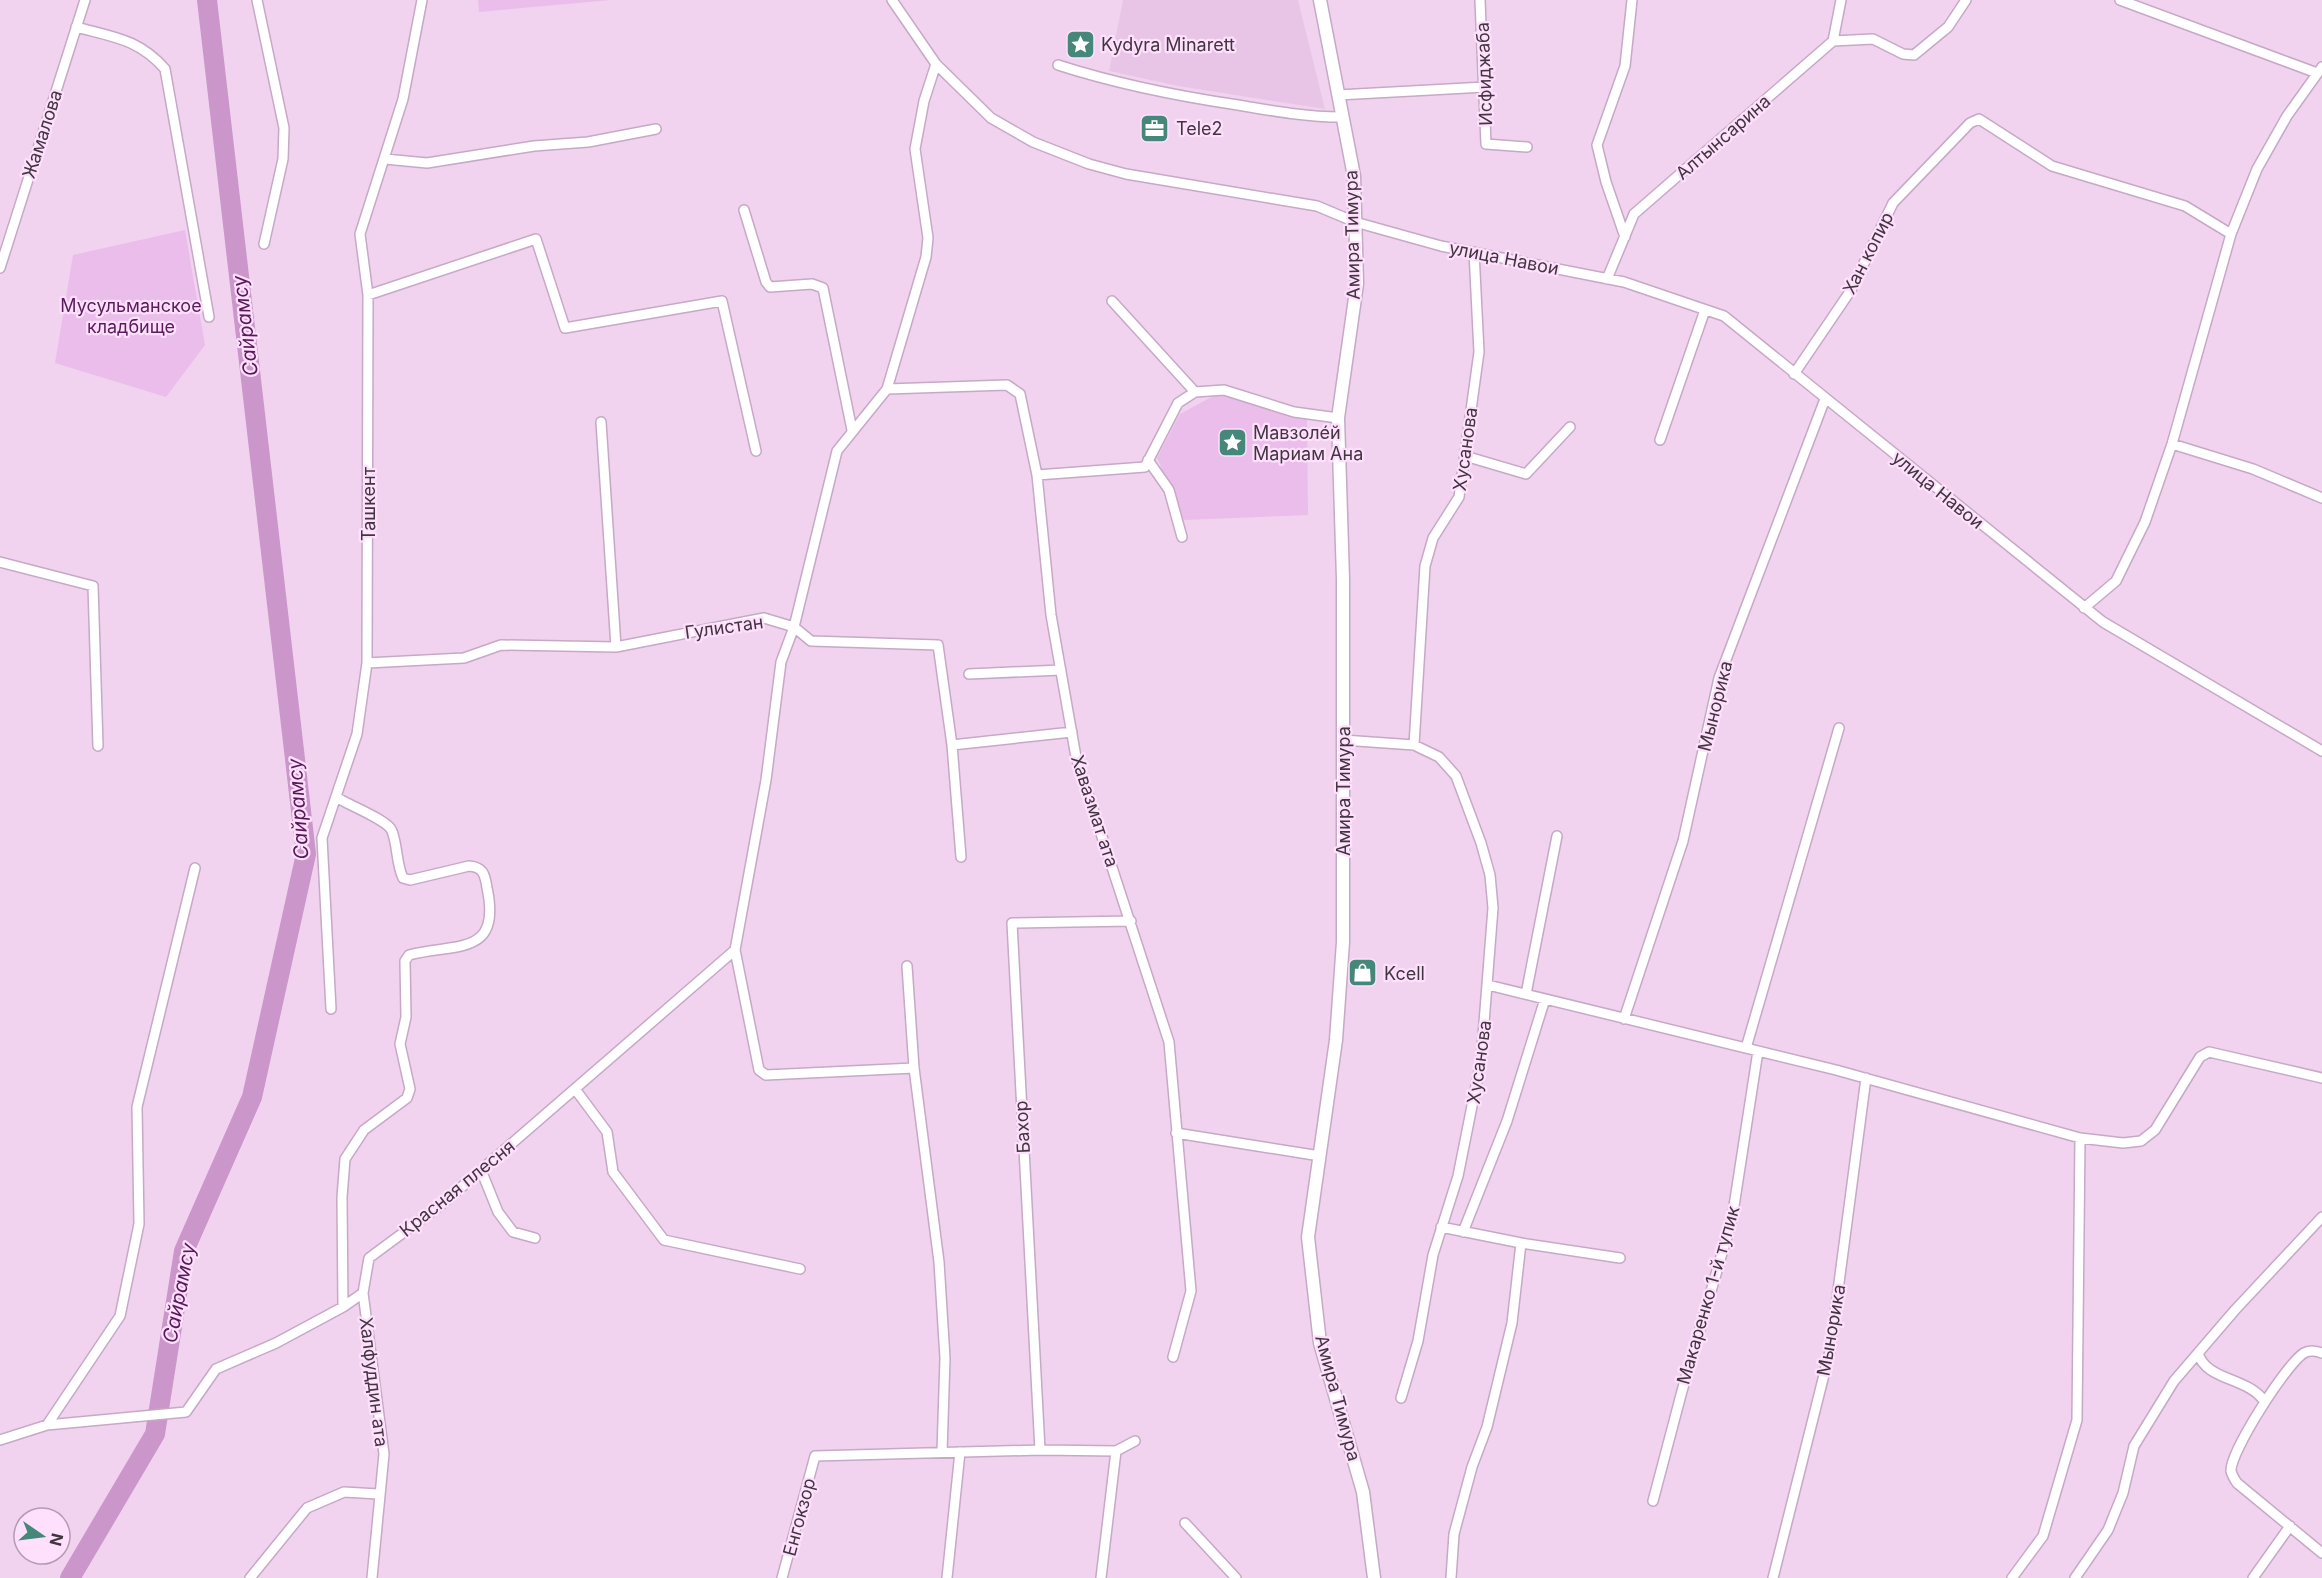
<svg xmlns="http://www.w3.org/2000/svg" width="2322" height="1578" font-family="Inter,sans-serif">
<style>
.built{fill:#e8c5e6}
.green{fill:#ebbdea}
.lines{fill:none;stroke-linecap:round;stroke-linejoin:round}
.river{stroke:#cb96ca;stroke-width:20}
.street-casing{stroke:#c6a9c5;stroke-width:12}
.secondary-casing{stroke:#c6a9c5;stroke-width:15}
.street{stroke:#fff;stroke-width:9}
.secondary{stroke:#fff;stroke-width:12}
.labels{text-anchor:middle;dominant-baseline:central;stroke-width:4.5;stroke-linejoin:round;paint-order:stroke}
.poi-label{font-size:18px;fill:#413540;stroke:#fee0fd;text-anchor:start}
.street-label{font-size:18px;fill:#413540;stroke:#fee0fd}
.park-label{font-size:18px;fill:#5b1b5c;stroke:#fee0fd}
.water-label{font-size:20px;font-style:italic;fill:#581859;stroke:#fee0fd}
</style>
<rect width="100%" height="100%" fill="#f1d3f0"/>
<path class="built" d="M1123,0H1298L1325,109L1178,86L1109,71Z"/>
<path class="green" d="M478,0H611L479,12Z
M185,230L205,345L166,397L55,363L73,255Z
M1217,394L1307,419L1308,515L1184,520L1157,458L1180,414Z"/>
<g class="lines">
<path class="river" d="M70,1578L155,1434L184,1251L252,1097L306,854L207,0"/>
<defs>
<path id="street" d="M257,0L284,128L283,159L264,244
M892,0L936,64L991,118L1033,142L1089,164L1126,174L1317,206L1355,222L1441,246L1624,282L1724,316L2103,622L2322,751
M1480,0L1486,144L1527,147
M2120,0L2317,73
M76,27C113,37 139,39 165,69L209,317
M1833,41L1873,39L1903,54L1914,55L1948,27L1966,0
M1058,65C1117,84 1177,96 1238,105C1273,111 1307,117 1342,117
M1338,95L1485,87
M385,159L427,163L534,146L588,142L656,129
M744,210L766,282L770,287L812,284L823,288L852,430
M1625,237L1606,182L1597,145L1625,66L1632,0
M0,268L85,0
M1607,279L1634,214L1833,41L1841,0
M368,295L536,239L565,328L722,301L756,451
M1112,301L1195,392
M1794,374L1851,290L1893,203L1970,123L1979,119L2052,166L2185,206L2231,234
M887,389L1007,385L1020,394L1037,475L1051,615L1076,757L1169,1042L1191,1291L1173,1357
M601,422L616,647
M1660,440L1705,310
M2172,444L2253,469L2322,498
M1465,456L1526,474L1570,427
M1148,460L1169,490L1182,537
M1037,475L1145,467L1178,403L1195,392L1224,390L1294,412L1338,418
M0,562L93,586L98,746
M2084,608L2116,581L2145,522L2172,444L2231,234L2257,169L2287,116L2322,67
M367,663L464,658L501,645L616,647L764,618L794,627L811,641L938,645L952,745L961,857
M969,674L1061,670
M1343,740L1414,745L1439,757L1456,776L1481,843L1490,875L1493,908L1481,1061L1458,1176L1433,1255L1418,1341L1401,1398
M952,745L1072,732
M1414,745L1425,566L1433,538L1459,497L1479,352L1474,252
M336,797C348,805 388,820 392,831C398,847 396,863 403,878L410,880L469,866C483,867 485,874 487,888C502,957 455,943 409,955L405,961L406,1017L400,1044L410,1089L407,1098L364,1130L345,1159L342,1197L343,1307
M907,966L914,1068L939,1262L945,1358L942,1452
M1488,985L1836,1070L2080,1138L2123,1143L2141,1141L2155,1130L2200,1057L2209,1052L2322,1078
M1526,994L1557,836
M331,1009L322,838L357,734L367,663L368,295L360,234L403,99L422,0
M1624,1019L1683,841L1719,678L1825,399
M1746,1048L1839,728
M914,1068L766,1075L759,1070L735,950L766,780L781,662L794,627L837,451L887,389L926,257L928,238L915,149L924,101L936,64
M575,1089L607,1132L613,1172L664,1240L800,1269
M1176,1133L1320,1156
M481,1170L498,1212L513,1232L535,1238
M1441,1227L1521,1243L1620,1258
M1463,1232L1507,1121L1545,999
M363,1293L384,1454L372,1578
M2198,1353C2206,1381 2248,1377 2264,1401
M2322,1353C2317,1351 2309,1350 2304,1353C2287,1363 2230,1452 2231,1471C2232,1475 2235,1480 2237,1483L2322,1553
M47,1425L186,1412L216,1369L276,1343L343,1307L363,1293L369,1258L442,1204L735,950
M0,1440L47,1425L120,1316L139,1224L137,1107L195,868
M1040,1450L1012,923L1131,921
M1653,1501L1682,1391L1732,1219L1758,1051
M1185,1523L1236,1578
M250,1578L307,1508L344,1492L378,1494
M782,1578L815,1456L1040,1450L1116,1451L1135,1441
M947,1578L960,1452
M1101,1578L1116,1451
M1451,1578L1454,1534L1472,1467L1487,1427L1512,1323L1521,1243
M1773,1578L1830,1351L1866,1078
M2012,1578L2043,1536L2077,1420L2080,1138
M2075,1578L2108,1530L2123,1493L2134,1446L2174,1381L2235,1310L2322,1217
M2253,1578L2290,1526"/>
<path id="secondary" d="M1320,0L1354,176L1357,284L1338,418L1343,579V942L1336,1040L1308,1237L1320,1343L1363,1492L1374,1578"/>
</defs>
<use href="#street" class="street-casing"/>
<use href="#secondary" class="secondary-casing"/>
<use href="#street" class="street"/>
<use href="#secondary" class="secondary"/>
</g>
<defs>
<symbol id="sight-square" viewBox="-11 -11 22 22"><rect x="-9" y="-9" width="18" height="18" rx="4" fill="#458879" stroke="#fee0fd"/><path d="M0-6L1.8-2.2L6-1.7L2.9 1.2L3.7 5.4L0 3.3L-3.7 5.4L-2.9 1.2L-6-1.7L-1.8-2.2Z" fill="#fff"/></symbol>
<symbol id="office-square" viewBox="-11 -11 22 22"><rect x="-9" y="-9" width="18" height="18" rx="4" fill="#458879" stroke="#fee0fd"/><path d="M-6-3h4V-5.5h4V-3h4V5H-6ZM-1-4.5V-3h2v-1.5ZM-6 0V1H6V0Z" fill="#fff"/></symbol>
<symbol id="shop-square" viewBox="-11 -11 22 22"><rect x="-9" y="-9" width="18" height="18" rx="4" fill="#458879" stroke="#fee0fd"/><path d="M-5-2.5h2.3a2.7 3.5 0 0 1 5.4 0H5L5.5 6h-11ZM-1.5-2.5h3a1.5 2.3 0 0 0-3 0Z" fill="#fff"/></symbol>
</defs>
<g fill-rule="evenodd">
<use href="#sight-square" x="1064" y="28" width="33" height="33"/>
<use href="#office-square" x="1138" y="112" width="33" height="33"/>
<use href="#sight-square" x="1216" y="426" width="33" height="33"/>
<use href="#shop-square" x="1346" y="956" width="33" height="33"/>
</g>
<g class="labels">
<g class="poi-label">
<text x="1101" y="44">Kydyra Minarett</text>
<text x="1176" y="128">Tele2</text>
<text x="1253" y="432">Мавзоле́й<tspan x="1253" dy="21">Мариам Ана</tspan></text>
<text x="1384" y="973">Kcell</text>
</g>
<g class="street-label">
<text transform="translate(1484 74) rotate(-92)">Исфиджаба</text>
<text transform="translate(42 134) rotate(-72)">Жамалова</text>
<text transform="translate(1723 137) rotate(-41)">Алтынсарина</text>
<text transform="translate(1352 235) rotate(-91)">Амира Тимура</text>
<text transform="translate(1868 253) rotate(-63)">Хан копир</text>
<text transform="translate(1504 258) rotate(11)">улица Навои</text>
<text transform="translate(1465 449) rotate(-82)">Хусанова</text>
<text transform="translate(1938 490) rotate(39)">улица Навои</text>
<text transform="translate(368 504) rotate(-90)">Ташкент</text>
<text transform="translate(724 627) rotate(-8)">Гулистан</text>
<text transform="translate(1715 706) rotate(-76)">Мынорика</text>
<text transform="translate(1343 791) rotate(-90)">Амира Тимура</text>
<text transform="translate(1095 811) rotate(72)">Хавазмат ата</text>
<text transform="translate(1479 1062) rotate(-82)">Хусанова</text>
<text transform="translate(1022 1127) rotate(-93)">Бахор</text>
<text transform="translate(457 1188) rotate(-39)">Красная плесня</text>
<text transform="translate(1708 1295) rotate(-74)">Макаренко 1-й тупик</text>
<text transform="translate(1831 1330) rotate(-80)">Мынорика</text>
<text transform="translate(374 1382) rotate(83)">Халфуддин ата</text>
<text transform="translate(1338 1398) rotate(75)">Амира Тимура</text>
<text transform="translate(799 1517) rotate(-75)">Енгокзор</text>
</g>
<g class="park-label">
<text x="131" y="305">Мусульманское<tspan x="131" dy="21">кладбище</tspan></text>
</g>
<g class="water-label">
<text transform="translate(245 326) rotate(-97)">Сайрамсу</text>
<text transform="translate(298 809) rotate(-94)">Сайрамсу</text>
<text transform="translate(179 1293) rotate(-79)">Сайрамсу</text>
</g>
</g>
<g transform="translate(42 1536) rotate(104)"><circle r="28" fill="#fee0fd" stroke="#b29cb1" stroke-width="1.5"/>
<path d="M0-4.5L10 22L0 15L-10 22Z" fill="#458879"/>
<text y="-9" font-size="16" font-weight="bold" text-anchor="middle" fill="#413540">N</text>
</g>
</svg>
